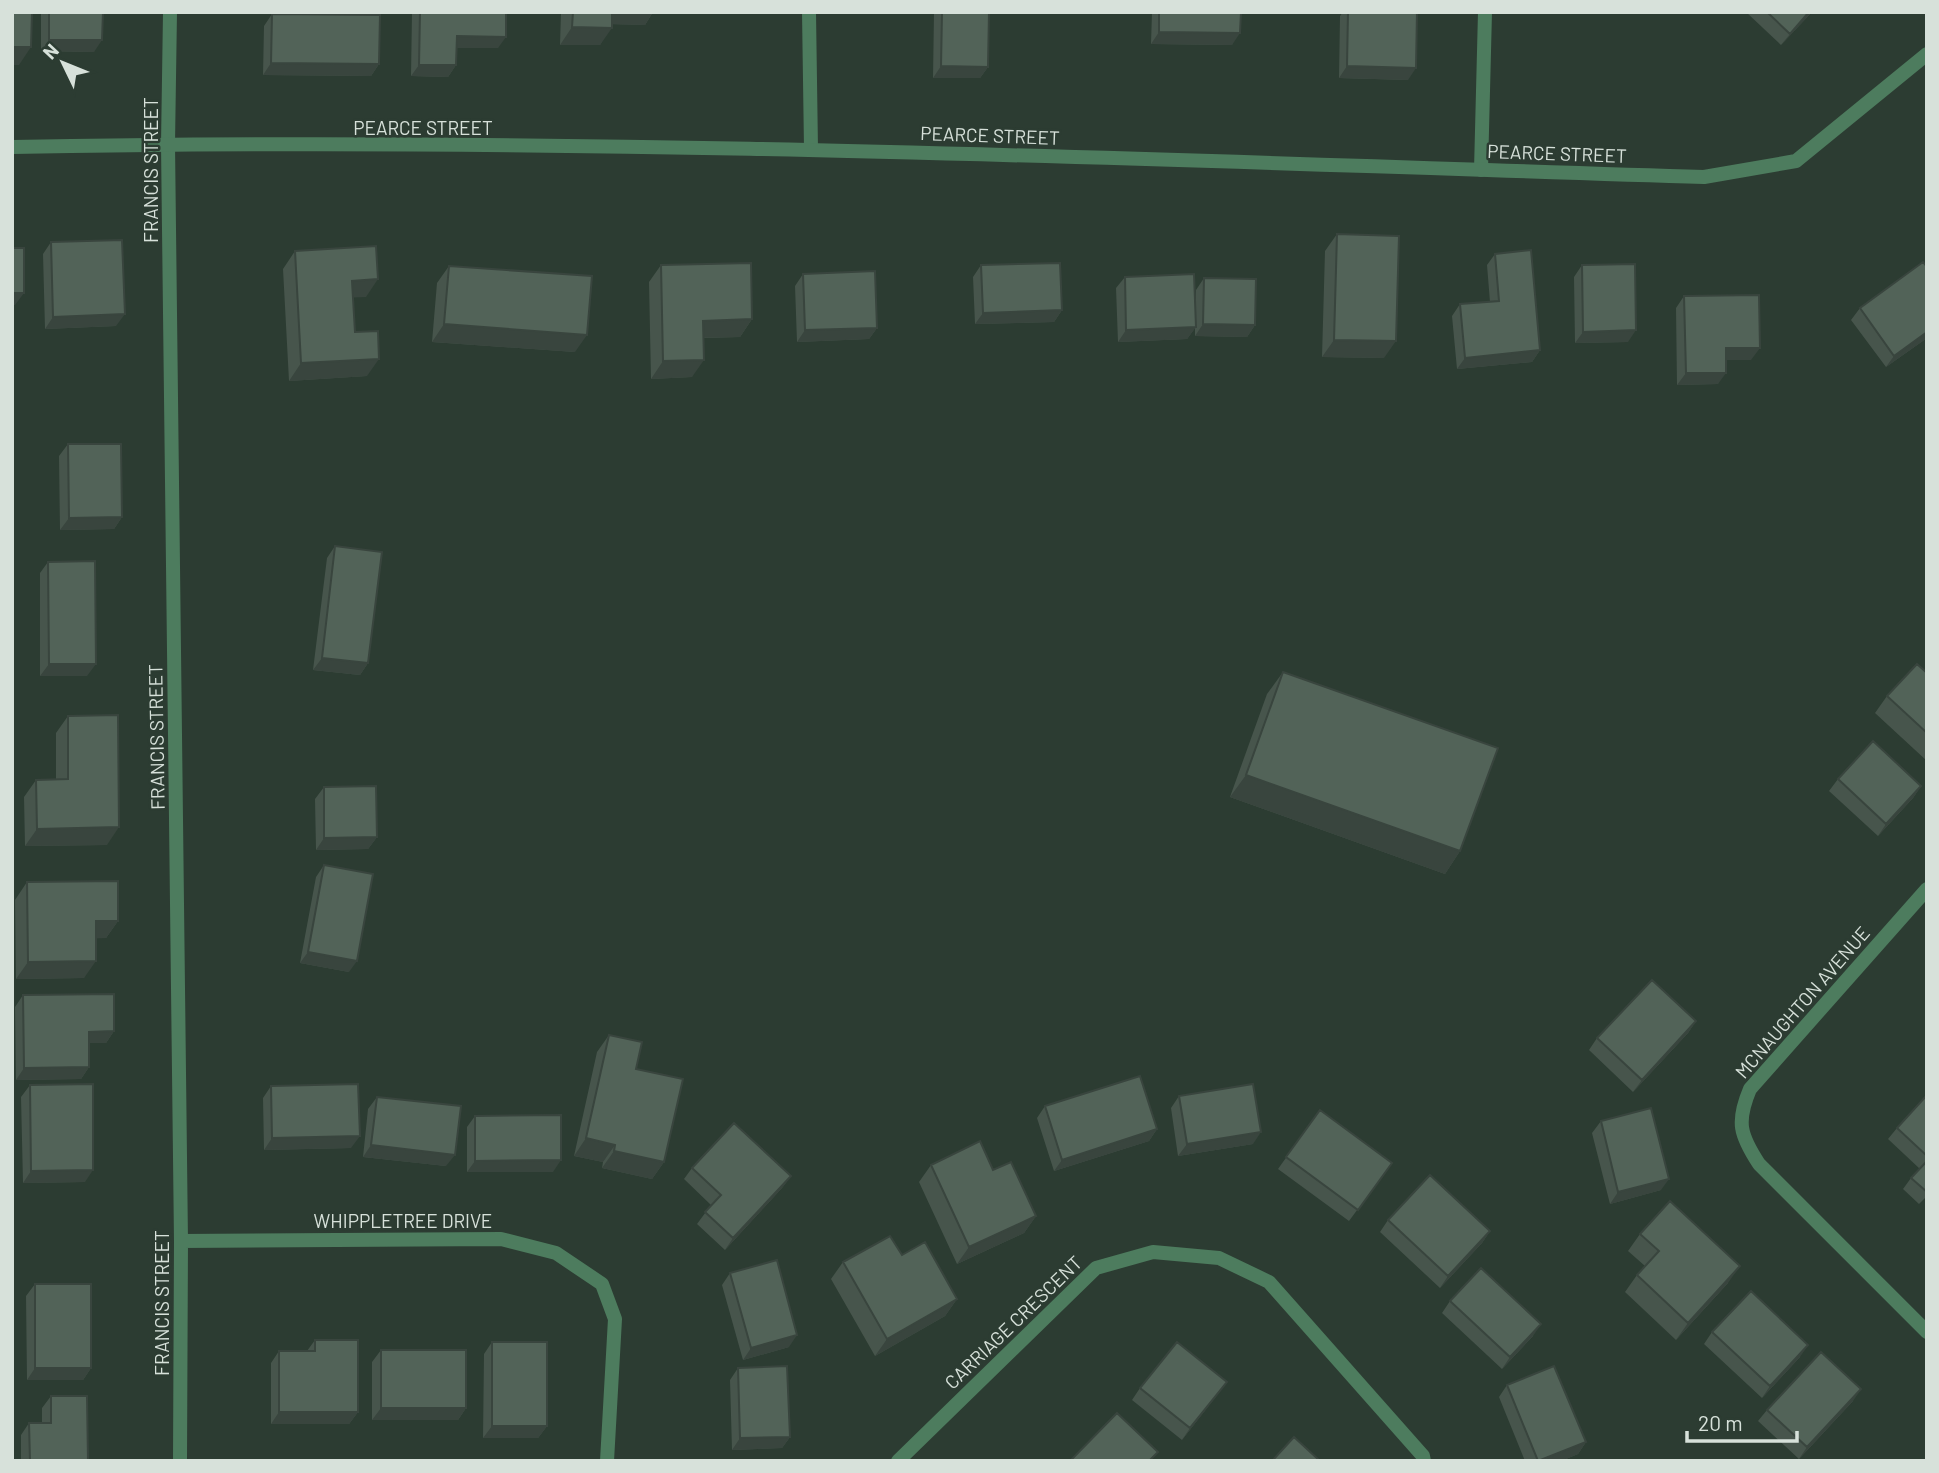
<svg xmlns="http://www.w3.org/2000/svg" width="1939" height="1473" font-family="Barlow,sans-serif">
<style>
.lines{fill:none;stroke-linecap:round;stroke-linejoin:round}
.minor{stroke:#4d7c5e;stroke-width:14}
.tertiary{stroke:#4d7c5e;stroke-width:14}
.wall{fill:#47554c}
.shaded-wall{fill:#39453e}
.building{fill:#526358;stroke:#39453e;stroke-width:2}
.labels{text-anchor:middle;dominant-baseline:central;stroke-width:5;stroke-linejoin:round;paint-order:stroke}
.street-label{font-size:19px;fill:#d7e1da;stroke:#2c3c32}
</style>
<rect width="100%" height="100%" fill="#2c3c32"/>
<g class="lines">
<path class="minor" d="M170,12L168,144L181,1241L180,1461
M809,12L811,149
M1481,170L1485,12
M1927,889L1750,1089C1736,1122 1740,1135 1759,1164L1927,1332
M181,1241L501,1239L556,1253L602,1284L615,1319L607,1461
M898,1461L1096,1268L1153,1252L1219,1258L1269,1282L1423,1456L1424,1461"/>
<path class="tertiary" d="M12,147C576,136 1140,159 1704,177L1796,161L1927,54"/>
</g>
<path class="wall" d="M41,12H103L94,52L41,51Z
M412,12H506L498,48H456V65L448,77L411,76Z
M561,12H653L645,25L612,24L600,45H560Z
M934,12H989L988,67L980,78H933Z
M1152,12H1241L1232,45L1151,44Z
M1343,12H1417L1408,80L1339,78L1340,16Z
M1746,12H1812L1781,45Z
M272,14L379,64L371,76L263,75L264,26Z
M1337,234L1384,358L1322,357L1325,251Z
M51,242L116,326L45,329L43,254Z
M295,251L366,297H353L355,332L367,376L289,381L283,269Z
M1495,254L1540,350L1532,362L1457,369L1452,316L1460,304L1490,302L1487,265Z
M661,265L752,319L740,337L703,338L692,377L651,379L649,282Z
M981,265L1062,310L1054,322L975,324L973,277Z
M1582,265L1628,342L1575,343L1574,277Z
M449,266L575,352L432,342L437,283Z
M803,274L877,328L869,339L797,342L795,286Z
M1125,277L1195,317L1196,290L1204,278L1255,325L1247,337L1195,336V328L1187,339L1118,342L1116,288Z
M1684,296L1751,360H1726L1718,384L1677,385L1676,308Z
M1860,308L1927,338L1886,367L1851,320Z
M68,444L122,517L114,529L60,530L59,456Z
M335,546L368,663L360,675L313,670L327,558Z
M48,562L87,676H40V573Z
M1283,672L1460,851L1445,874L1230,797L1267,694Z
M1927,673V761L1875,713L1887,696Z
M68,716L107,845L25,846L24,797L36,780H56V733Z
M1838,779L1921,786L1913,798L1878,836L1829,791Z
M324,787L377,837L368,849L316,850L315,799Z
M324,865L349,972L300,963L316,877Z
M27,882L118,921L106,938H96L84,978L16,979L15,900Z
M23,995L114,1031L106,1043H89V1067L81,1079L16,1080L15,1007Z
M1696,1021L1688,1033L1633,1092L1589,1050L1597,1038Z
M609,1035L636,1069L664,1162L652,1179L602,1168L603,1162L574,1156L597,1052Z
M30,1085L85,1182L23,1183L21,1097Z
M271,1086L351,1148L264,1150L263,1098Z
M1927,1095V1196L1919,1204L1903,1189L1911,1178L1920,1169L1888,1139L1897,1128Z
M1179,1096L1253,1144L1178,1156L1171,1108Z
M377,1097L446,1166L363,1157L368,1109Z
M1045,1106L1157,1129L1149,1141L1054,1171L1037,1118Z
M1320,1110L1392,1163L1349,1221L1278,1169Z
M475,1116L553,1172H467V1127Z
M1601,1121L1661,1190L1610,1204L1592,1133Z
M931,1165L1036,1216L1024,1233L957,1264L919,1182Z
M692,1168L791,1176L782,1188L725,1250L697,1224L711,1205L684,1179Z
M1388,1220L1490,1231L1482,1243L1440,1288L1380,1232Z
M1640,1234L1728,1283L1676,1340L1625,1292L1637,1275L1645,1266L1628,1251Z
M902,1255L957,1299L945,1316L875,1356L831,1279L843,1262Z
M730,1273L789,1347L743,1360L722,1285Z
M35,1284L91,1368L83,1380H27L26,1296Z
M1450,1301L1533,1336L1502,1369L1442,1313Z
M1712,1332L1800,1357L1762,1398L1704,1344Z
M315,1340L358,1412L349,1424H271V1363L279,1351H307Z
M492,1342L547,1426L538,1438H483L484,1354Z
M381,1350L466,1408L458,1420H372V1362Z
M738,1368L790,1437L782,1448L732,1450L730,1380Z
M1227,1382L1182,1440L1132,1400L1140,1388Z
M1507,1385L1586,1442L1578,1454L1561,1461H1525L1499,1397Z
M51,1396L88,1461H21V1435L29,1423H42V1408Z
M1853,1401L1799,1459L1758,1421L1767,1410Z"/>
<path class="shaded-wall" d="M609,12H653L645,25L600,24Z
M1809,12H1812L1781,45L1790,34Z
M572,27L612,28L600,45H560Z
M1159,32L1240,33L1232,45L1151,44Z
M457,36L506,37L498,48H448Z
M49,40H102L94,52L41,51Z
M12,47H31L19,65H12Z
M271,63L379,64L371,76L263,75Z
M419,65H456L448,77L411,76Z
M941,66L988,67L980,78H933Z
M1347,66L1416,68L1408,80L1339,78Z
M378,279L366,297L340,298L352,281Z
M12,293H24L15,305H12Z
M1062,310L1054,322L975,324L983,313Z
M125,314L116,326L45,329L53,317Z
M752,319L740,337L691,338L703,321Z
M444,324L587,335L575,352L432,342Z
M1203,324L1255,325L1247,337L1195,336Z
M1196,327L1187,339L1118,342L1126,330Z
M877,328L869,339L797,342L805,330Z
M1636,330L1628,342L1575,343L1583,332Z
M1927,332V338L1886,367L1894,356Z
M1334,340L1396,341L1384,358L1322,357Z
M1726,348H1760L1751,360H1718Z
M1540,350L1532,362L1457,369L1465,358Z
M379,359L367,376L289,381L301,363Z
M704,360L692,377L651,379L663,361Z
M1686,373H1726L1718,384L1677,385Z
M122,517L114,529L60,530L69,518Z
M322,658L368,663L360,675L313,670Z
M49,664H96L87,676H40Z
M1246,775L1460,851L1445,874L1230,797Z
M1921,786L1913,798L1878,836L1886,824Z
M119,827L107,845L25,846L37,829Z
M377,837L368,849L316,850L324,838Z
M96,921H118L106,938L83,939Z
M308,952L357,961L349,972L300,963Z
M96,961L84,978L16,979L28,962Z
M1696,1021L1688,1033L1633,1092L1642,1080Z
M114,1031L106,1043H80L89,1032Z
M89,1067L81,1079L16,1080L24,1068Z
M1157,1129L1149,1141L1054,1171L1062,1160Z
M1261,1132L1253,1144L1178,1156L1187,1144Z
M360,1136L351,1148L264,1150L272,1138Z
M586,1138L615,1145L603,1162L574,1156Z
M371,1145L455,1155L446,1166L363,1157Z
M614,1151L664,1162L652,1179L602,1168Z
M561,1160L553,1172H467L475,1161Z
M93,1170L85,1182L23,1183L31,1171Z
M791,1176L782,1188L725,1250L733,1238Z
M1669,1179L1661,1190L1610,1204L1618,1192Z
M1036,1216L1024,1233L957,1264L969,1247Z
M1490,1231L1482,1243L1440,1288L1448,1276Z
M1740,1266L1728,1283L1676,1340L1688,1323Z
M957,1299L945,1316L875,1356L887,1339Z
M1541,1324L1533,1336L1502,1369L1510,1357Z
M797,1335L789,1347L743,1360L751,1348Z
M1808,1345L1800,1357L1762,1398L1770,1386Z
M35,1368H91L83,1380H27Z
M1227,1382L1218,1394L1182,1440L1190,1428Z
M1861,1389L1853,1401L1799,1459L1807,1447Z
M381,1408H466L458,1420H372Z
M279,1412H358L349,1424H271Z
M492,1426H547L538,1438H483Z
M790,1437L782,1448L732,1450L740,1438Z
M1586,1442L1578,1454L1561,1461H1540Z"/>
<path class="building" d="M12,12H32L31,47H12Z
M49,12H103L102,40H49Z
M420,12H506V37L457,36L456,65H419Z
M573,12H612V28L572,27Z
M942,12H989L988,67L941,66Z
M1159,12H1241L1240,33L1159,32Z
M1348,12H1417L1416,68L1347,66Z
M1767,12H1809L1790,34Z
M272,14L380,15L379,64L271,63Z
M1337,234L1399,236L1396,341L1334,340Z
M122,240L125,314L53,317L51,242Z
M376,246L378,279L352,281L355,332L378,331L379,359L301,363L295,251Z
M12,248H24V293H12Z
M1531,250L1540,350L1465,358L1460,304L1499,301L1495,254Z
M1923,262L1927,267V332L1894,356L1860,308Z
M751,263L752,319L703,321L704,360L663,361L661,265Z
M1060,263L1062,310L983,313L981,265Z
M1635,264L1636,330L1583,332L1582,265Z
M449,266L592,276L587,335L444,324Z
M875,271L877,328L805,330L803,274Z
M1194,274L1196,327L1126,330L1125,277Z
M1204,278L1256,279L1255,325L1203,324Z
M1759,295L1760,348H1726V373H1686L1684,296Z
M68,444H121L122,517L69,518Z
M335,546L382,552L368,663L322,658Z
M95,561L96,664H49L48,562Z
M1917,664L1927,673V733L1887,696Z
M1283,672L1498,748L1460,851L1246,775Z
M118,715L119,827L37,829L36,780L68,779V716Z
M1873,741L1921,786L1886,824L1838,779Z
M376,786L377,837L324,838V787Z
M324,865L373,874L357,961L308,952Z
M118,881V921H96V961L28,962L27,882Z
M1652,980L1696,1021L1642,1080L1597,1038Z
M114,994V1031L89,1032V1067L24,1068L23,995Z
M609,1035L642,1042L636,1069L683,1079L664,1162L614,1151L615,1145L586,1138Z
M1140,1076L1157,1129L1062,1160L1045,1106Z
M93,1084V1170L31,1171L30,1085Z
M358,1084L360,1136L272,1138L271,1086Z
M1253,1084L1261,1132L1187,1144L1179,1096Z
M1927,1095V1156L1897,1128Z
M377,1097L461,1106L455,1155L371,1145Z
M1651,1108L1669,1179L1618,1192L1601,1121Z
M1320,1110L1392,1163L1358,1210L1286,1157Z
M561,1115V1160L475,1161V1116Z
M734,1123L791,1176L733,1238L705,1212L721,1195L692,1168Z
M980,1141L993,1170L1011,1162L1036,1216L969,1247L931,1165Z
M1927,1161V1192L1911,1178Z
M1430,1175L1490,1231L1448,1276L1388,1220Z
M1670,1201L1740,1266L1688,1323L1637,1275L1659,1251L1640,1234Z
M890,1236L902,1255L925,1242L957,1299L887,1339L843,1262Z
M777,1260L797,1335L751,1348L730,1273Z
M1481,1268L1541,1324L1510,1357L1450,1301Z
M35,1284H91V1368H35Z
M1751,1291L1808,1345L1770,1386L1712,1332Z
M315,1340H358V1412H279V1351H315Z
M492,1342H547V1426H492Z
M1177,1342L1227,1382L1190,1428L1140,1388Z
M381,1350H466V1408H381Z
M1821,1352L1861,1389L1807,1447L1767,1410Z
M787,1366L790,1437L740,1438L738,1368Z
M1554,1366L1586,1442L1538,1461L1507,1385Z
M51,1396H87L88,1461H30L29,1423H51Z
M1117,1413L1158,1452L1149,1461H1070Z
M1294,1437L1320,1461H1272Z"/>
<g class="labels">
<g class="street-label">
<text x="423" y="127">PEARCE STREET</text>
<text transform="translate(990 135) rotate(2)">PEARCE STREET</text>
<text transform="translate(1557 153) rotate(2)">PEARCE STREET</text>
<text transform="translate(150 170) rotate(-90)">FRANCIS STREET</text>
<text transform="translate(156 737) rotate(-91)">FRANCIS STREET</text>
<text transform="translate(1802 1002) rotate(-49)">MCNAUGHTON AVENUE</text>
<text x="403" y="1220">WHIPPLETREE DRIVE</text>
<text transform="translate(161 1303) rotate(-90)">FRANCIS STREET</text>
<text transform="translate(1013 1322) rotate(-44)">CARRIAGE CRESCENT</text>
</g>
</g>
<rect width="1939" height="1473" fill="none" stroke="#d7e1da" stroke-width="28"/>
<g transform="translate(63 63) rotate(313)" stroke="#2c3c32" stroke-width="5" paint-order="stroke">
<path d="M0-5L12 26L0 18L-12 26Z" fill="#d7e1da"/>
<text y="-10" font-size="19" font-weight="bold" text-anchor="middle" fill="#d7e1da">N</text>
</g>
<path d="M1687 1431v10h110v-10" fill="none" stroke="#d7e1da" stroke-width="3.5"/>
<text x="1698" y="1431" font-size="21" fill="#d7e1da" stroke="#2c3c32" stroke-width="5" paint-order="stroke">20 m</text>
</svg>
